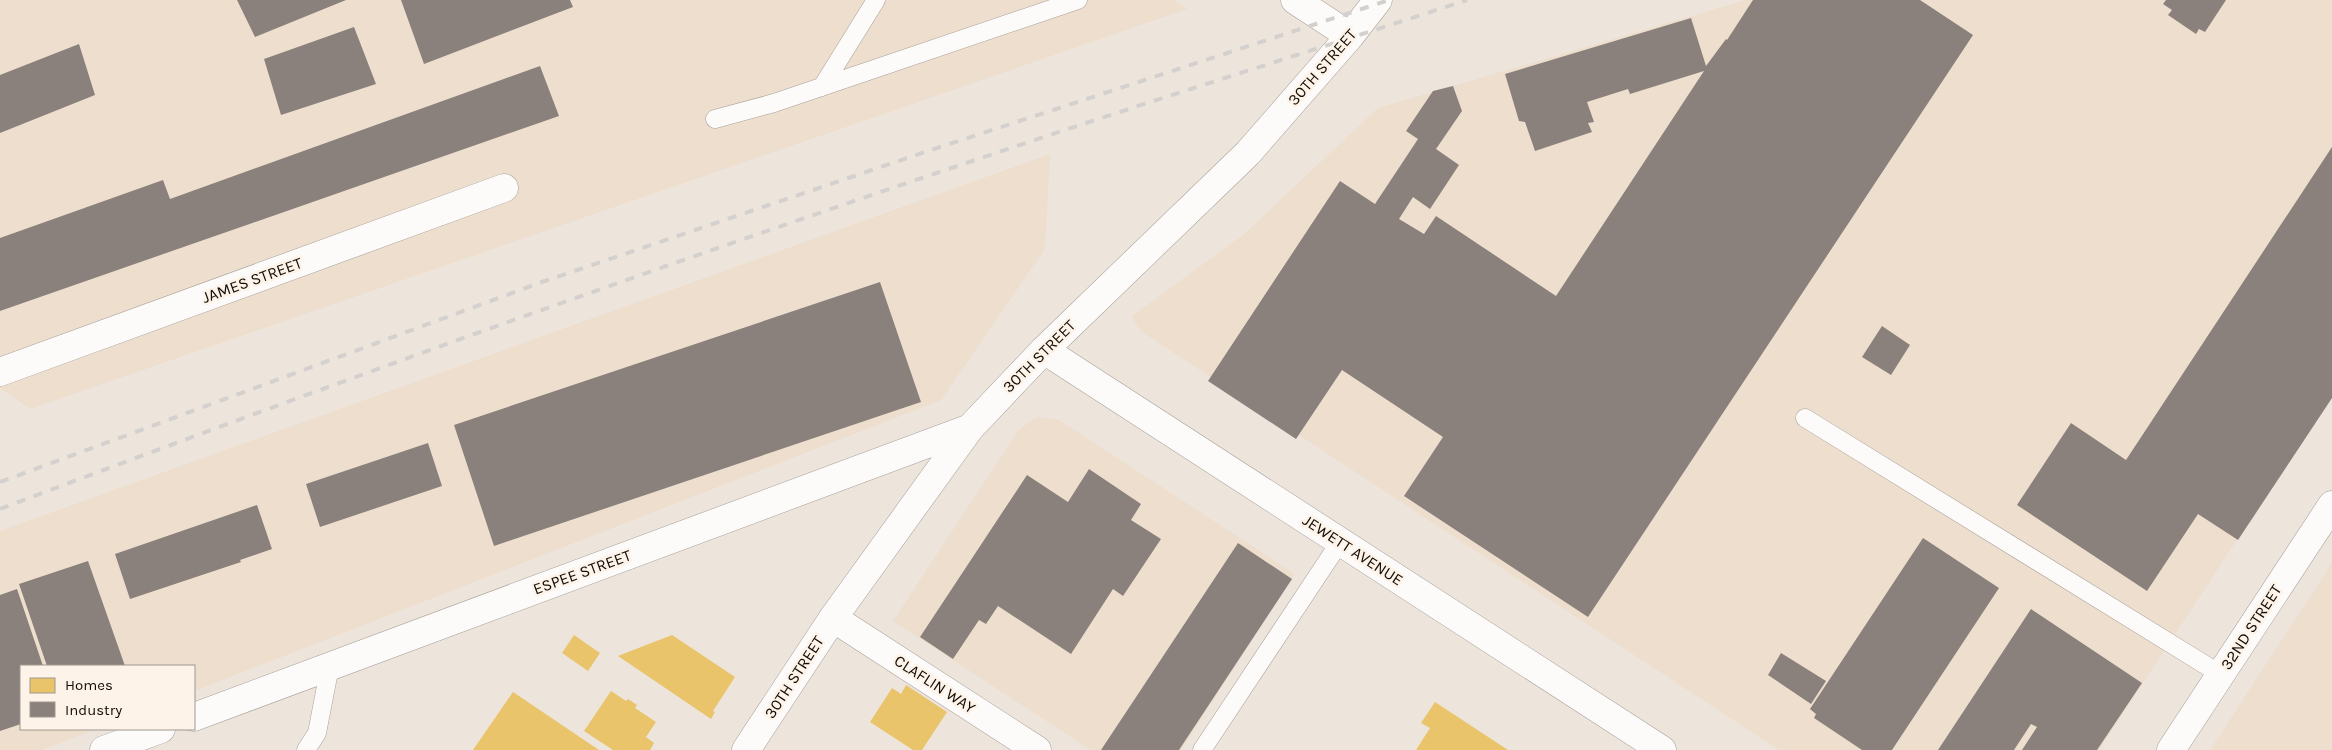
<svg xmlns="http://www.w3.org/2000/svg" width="2332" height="750" font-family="Karla,sans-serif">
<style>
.built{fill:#eedecd}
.homes{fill:#e9c46a}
.industry{fill:#8a817c}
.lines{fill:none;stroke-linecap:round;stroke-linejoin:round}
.service-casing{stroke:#a7a099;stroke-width:19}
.minor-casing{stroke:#a7a099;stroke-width:29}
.tertiary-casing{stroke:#a7a099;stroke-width:29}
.service{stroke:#fcfbfa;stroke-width:18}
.minor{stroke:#fcfbfa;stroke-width:28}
.tertiary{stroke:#fcfbfa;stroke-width:28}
.rail{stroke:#d3d0cd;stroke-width:4;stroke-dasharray:9 9;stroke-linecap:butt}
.labels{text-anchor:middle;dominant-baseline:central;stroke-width:5;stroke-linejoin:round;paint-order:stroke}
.street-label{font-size:16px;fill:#120d07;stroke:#fdf3e8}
</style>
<rect width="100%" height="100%" fill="#ede4db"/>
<path class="built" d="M0,0H1173L1187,9L30,409L0,388Z
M1746,0H2332V395L2099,750H1779L1145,334L1137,326L1132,316L1243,235L1378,108Z
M1050,154L1045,249L941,400L194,691V666H21V729H96L42,750H0V531Z
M1036,417L1059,420L1295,574L1181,750H1091L893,621L1018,431Z
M2332,563V750H2210Z"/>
<path class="homes" d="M574,635L600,653L588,671L562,653Z
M672,635L735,677L713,711L715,712L711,719L618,656Z
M906,685L947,712L922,750H913L870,722L892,688L901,694Z
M611,691L626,701L628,699L637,705L635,708L656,722L646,737L654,743L650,750H613L584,731Z
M513,692L599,750H473Z
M1435,702L1508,750H1416L1430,728L1421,723Z"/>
<path class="industry" d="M237,0H346L255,37Z
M401,0H570L573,7L424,64Z
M1753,0H1920L1973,35L1588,617L1404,496L1443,437L1342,370L1296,439L1208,381L1340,181L1375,204L1418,139L1406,131L1433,91L1453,86L1462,111L1436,149L1459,165L1430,209L1413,197L1399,219L1424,234L1436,216L1556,296L1704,71L1630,94L1628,89L1587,102L1594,122L1588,123L1592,132L1535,151L1525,122L1519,121L1505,74L1691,18L1706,66L1726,39L1727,40Z
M2166,0H2226L2205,32L2199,29L2196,34L2168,15L2172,10L2163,4Z
M354,27L376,84L281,115L264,59Z
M79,44L95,95L0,133V75Z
M540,66L559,116L0,311V238L163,180L170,199Z
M2332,147V398L2238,540L2198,514L2147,591L2017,505L2071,423L2126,460Z
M880,282L921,402L494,546L454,425Z
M1882,326L1910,345L1891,375L1862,357Z
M428,443L442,486L320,527L306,484Z
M1089,469L1141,504L1131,520L1161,539L1123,596L1113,589L1071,654L998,606L986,624L979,620L953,659L920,637L1027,475L1068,502Z
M257,505L272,549L240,560L241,562L130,599L115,554Z
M1923,538L1999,588L1892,750H1862L1814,718L1816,714L1810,709Z
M1238,543L1292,579L1179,750H1101Z
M88,561L125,666H47L19,584Z
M17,589L43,666H21V724L0,731V595Z
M2031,609L2142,683L2097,750H2022L2037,727L2031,724L2014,750H1938Z
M1781,653L1826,681L1811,704L1768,675Z"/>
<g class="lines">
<defs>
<path id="service" d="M822,87L876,0
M715,119L774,103L1078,0
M1805,418L2220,674
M306,750L317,733L330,666
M1202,750L1340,542"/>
<path id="minor" d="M0,372L504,188
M833,618L1037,750
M2171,750L2332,505"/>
<path id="tertiary" d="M1295,0L1350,36
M1044,350L1662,750
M194,717L970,428
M104,750L161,729
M746,750L833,618L970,428L1044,350L1248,153L1350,36L1378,0"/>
</defs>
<use href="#service" class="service-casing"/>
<use href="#minor" class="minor-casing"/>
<use href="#tertiary" class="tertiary-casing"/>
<use href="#service" class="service"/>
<use href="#minor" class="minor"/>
<use href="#tertiary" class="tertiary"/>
<path class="rail" d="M0,482L542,282L931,150L1389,0
M0,509C341,380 684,257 1029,142C1175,93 1321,48 1467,0"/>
</g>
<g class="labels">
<g class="street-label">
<text transform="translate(1322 67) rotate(-49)">30TH STREET</text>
<text transform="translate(252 280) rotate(-20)">JAMES STREET</text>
<text transform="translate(1039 356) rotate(-45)">30TH STREET</text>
<text transform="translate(1353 550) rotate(33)">JEWETT AVENUE</text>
<text transform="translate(582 572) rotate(-20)">ESPEE STREET</text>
<text transform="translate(2251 627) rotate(-57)">32ND STREET</text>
<text transform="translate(794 677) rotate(-57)">30TH STREET</text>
<text transform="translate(935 684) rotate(33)">CLAFLIN WAY</text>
</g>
</g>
<rect x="20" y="665" width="175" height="65" fill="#fdf3e8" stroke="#9f978e"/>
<rect x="30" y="678" width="25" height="15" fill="#e9c46a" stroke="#9f978e"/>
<text x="65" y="690" font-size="15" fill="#120d07">Homes</text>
<rect x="30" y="702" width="25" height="15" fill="#8a817c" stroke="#9f978e"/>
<text x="65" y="715" font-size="15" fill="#120d07">Industry</text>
</svg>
